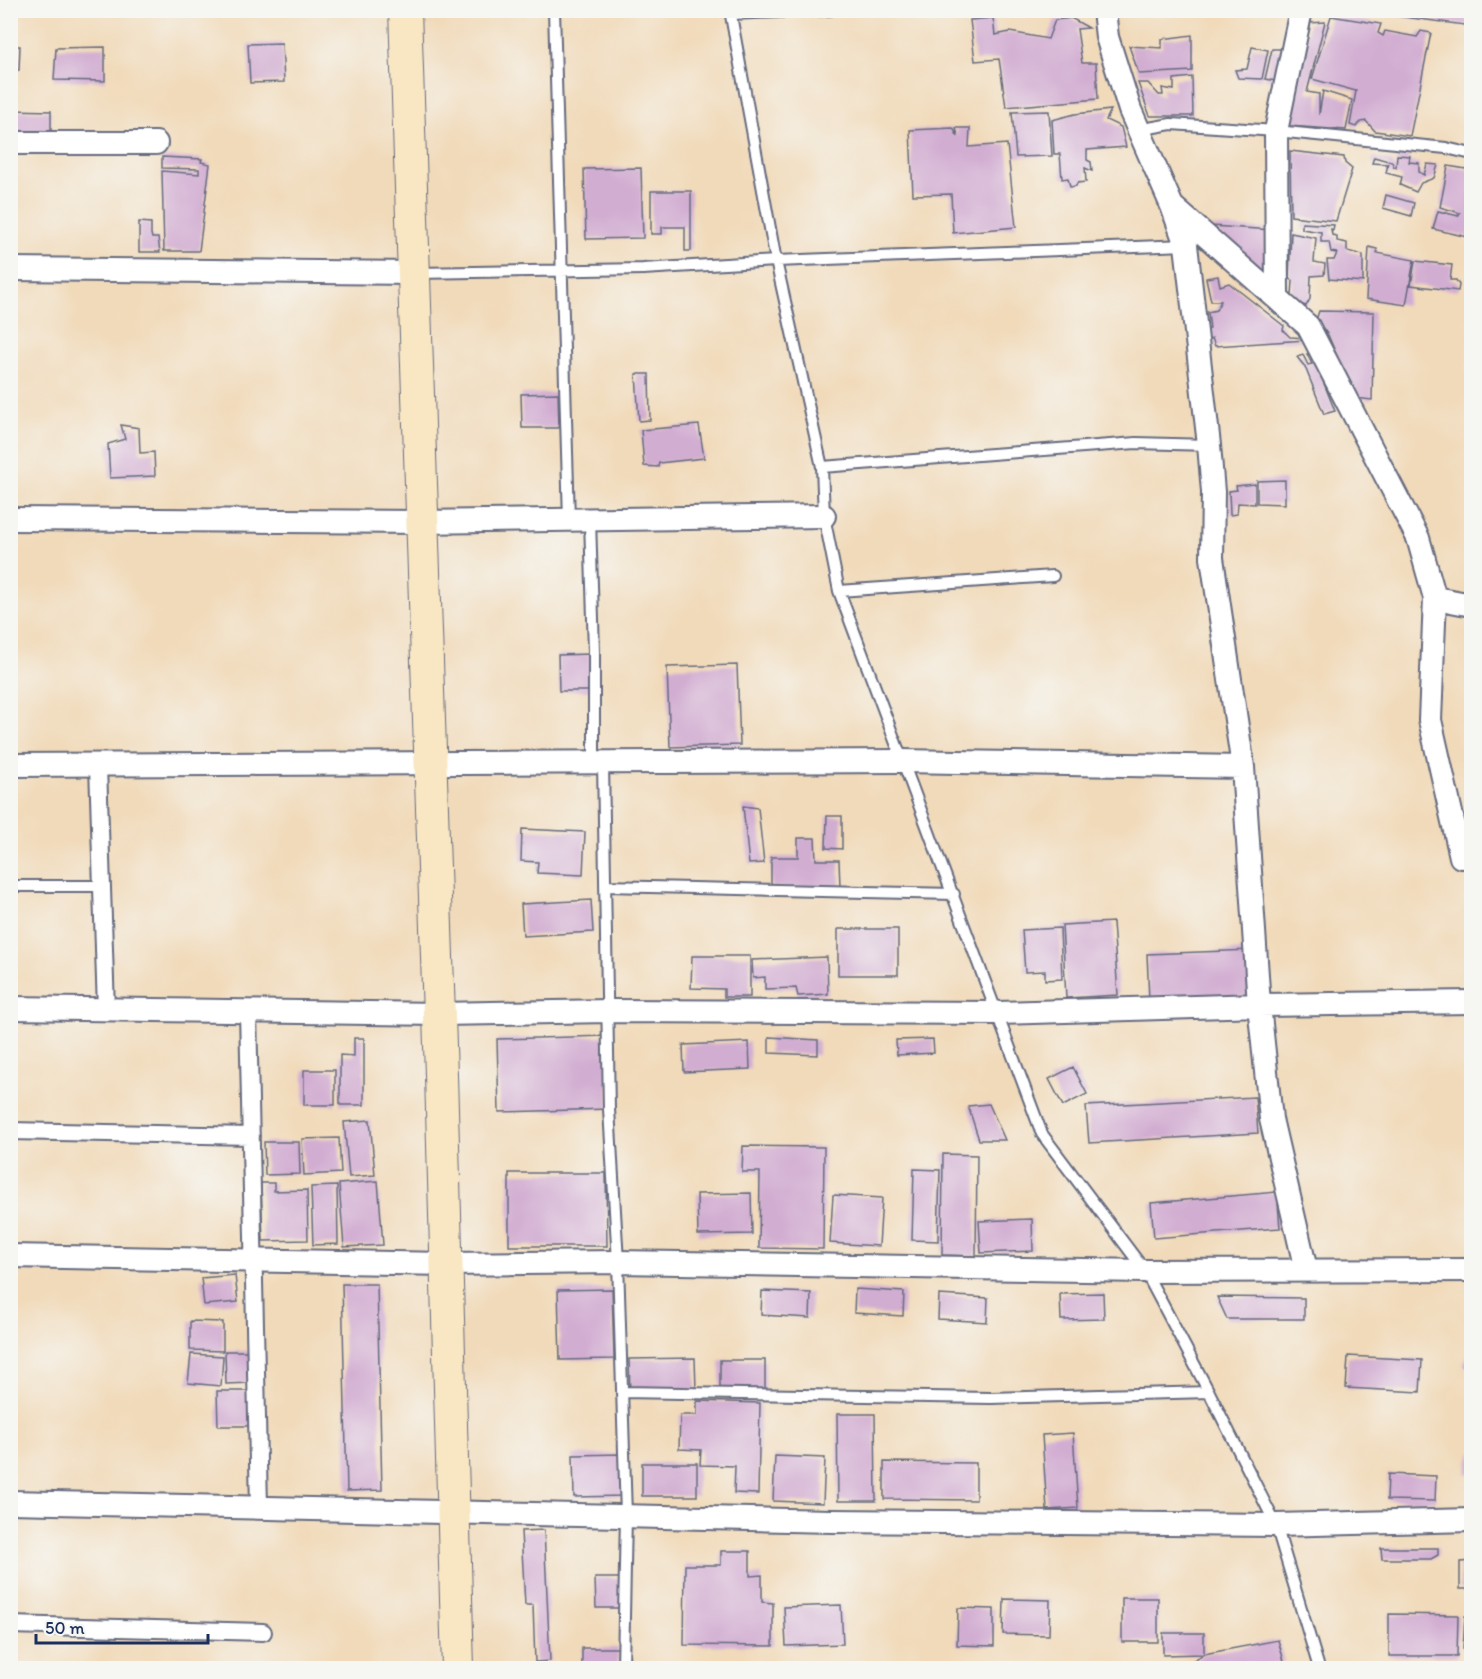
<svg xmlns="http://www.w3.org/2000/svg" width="1482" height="1679" font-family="Itim,sans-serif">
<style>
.building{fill:#d2add2}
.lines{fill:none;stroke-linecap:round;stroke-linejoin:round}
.service-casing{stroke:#666b7e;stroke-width:14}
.pedestrian-casing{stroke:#666b7e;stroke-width:20}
.minor-casing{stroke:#666b7e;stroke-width:26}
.secondary-casing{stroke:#666b7e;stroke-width:34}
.service{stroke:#fff;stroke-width:10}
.pedestrian{stroke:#fff;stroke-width:16}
.minor{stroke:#fff;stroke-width:22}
.secondary{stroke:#f9e7c3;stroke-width:32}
</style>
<rect width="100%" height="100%" fill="#f6f6f2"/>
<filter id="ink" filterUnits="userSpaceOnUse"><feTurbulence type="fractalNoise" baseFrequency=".0167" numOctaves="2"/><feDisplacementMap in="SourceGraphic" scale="12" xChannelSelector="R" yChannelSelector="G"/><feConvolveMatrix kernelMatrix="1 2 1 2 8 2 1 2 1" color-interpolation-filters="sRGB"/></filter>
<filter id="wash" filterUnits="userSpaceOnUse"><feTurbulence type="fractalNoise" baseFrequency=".008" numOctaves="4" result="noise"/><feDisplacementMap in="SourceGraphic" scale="24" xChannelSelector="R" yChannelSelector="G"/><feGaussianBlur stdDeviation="1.35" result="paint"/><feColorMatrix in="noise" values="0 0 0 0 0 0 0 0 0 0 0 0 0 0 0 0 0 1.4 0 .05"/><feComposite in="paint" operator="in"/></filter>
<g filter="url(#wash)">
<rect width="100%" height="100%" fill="#f1daba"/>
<g id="blocks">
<path class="building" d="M1390,10H1472V26L1389,15Z
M1331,16L1381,24L1378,33L1383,36L1385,31L1417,37L1421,31L1431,33L1410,136L1375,131L1366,121L1361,122L1356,127L1350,125L1356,91L1312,79Z
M993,18L995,35L1010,32L1048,39L1055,20L1071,18L1089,28L1077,29L1082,63H1096L1098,99L1006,107L999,59L975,61L970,20Z
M1325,22L1307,92L1319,94V115L1323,91L1352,100L1346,130L1288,126L1309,23Z
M1192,35V71L1139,74L1129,46L1162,48V39Z
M282,43L284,82L250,83L248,44Z
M10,46H20L19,70L10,71Z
M105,47V81L54,80L56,48Z
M1252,47L1268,50L1262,79L1238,78L1235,70L1247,69Z
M1272,49H1287L1281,82L1265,79Z
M1192,77L1193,116H1150L1138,83H1148L1159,95H1163L1162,88L1174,90V79Z
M10,110L51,111V139L10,140Z
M1111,110L1106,120L1121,127L1126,147L1087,150V160L1091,162L1092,171L1085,168L1086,182L1077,183L1076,186L1070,187L1068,178L1062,179L1060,154H1054L1052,120L1075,114Z
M1049,111L1052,156L1016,157L1012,112Z
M953,128L958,137L956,128H970L969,147L1007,144L1016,227L953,233L951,194L913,195L910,130Z
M1290,151L1344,157L1345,163L1352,169L1336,221L1291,216Z
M1397,155L1410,156L1409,162L1419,163V172L1424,175L1427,164L1438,165L1434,178L1421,183L1416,192L1400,185L1402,177L1386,173L1388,164L1372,163L1374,157L1392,162L1394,167H1396Z
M162,157L202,159L201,162L210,164L199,251H164L162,171L199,174V169L162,168Z
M1448,166L1472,170V238L1433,229L1438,211L1458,216L1460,213L1440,207Z
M641,168L643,238L586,239L584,169Z
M651,191H691V251H685V227H662V234H651Z
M1386,195L1414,203L1411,216L1383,208Z
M139,222L151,223V234L152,238H158L160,252H139Z
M1302,223L1334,225L1333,230L1331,229L1332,235L1337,236V241L1347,243V251L1363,255V282L1329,279L1327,260H1334L1337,253L1331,252L1329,242H1321V232L1302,229Z
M1211,226L1273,230L1272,281Z
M1291,233L1316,238L1314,262L1325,264L1324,275L1311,276L1310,299L1306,306L1294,302L1292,295L1293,281L1289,278Z
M1369,247L1377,249V253L1414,260L1406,305L1366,299Z
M1415,261L1452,265L1450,280H1456L1459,285L1458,291L1411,285Z
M1218,276L1220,286L1229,283L1284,326L1283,330L1290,337L1305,338L1306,340L1215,346L1212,338L1208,340L1205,330L1210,329L1208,312L1216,310L1221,301H1211L1206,278Z
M1319,311L1374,312L1372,400L1355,398L1328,335L1316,320Z
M1307,354H1312L1335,411L1324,414L1305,367L1297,357L1303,355L1308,365L1312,364Z
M636,374H649L650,420L639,421Z
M558,393L559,428H522L521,394Z
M121,425L139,428L140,453L154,452L155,476L110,478L108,444L125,439Z
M699,425L704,458L659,463L658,467L644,466L641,430Z
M1285,480V504L1257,503V481Z
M1255,484V504L1238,503L1237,514L1230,515L1229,491L1237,490L1236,486Z
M590,654L591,691H559L558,655Z
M737,665L740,745L670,747L667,667Z
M743,806L758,808L764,863L749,864Z
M827,816H842V849L826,848Z
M522,829L585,832L583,875L537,873L538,862L521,861Z
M798,838H815L816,860H839L840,887L771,888V857H798Z
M591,900L593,932L523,936L521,904Z
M1113,922L1118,995L1066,998L1062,925Z
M1060,928L1062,979L1045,980V971L1025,972L1022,930Z
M838,929H898V975H838Z
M1252,950L1253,996L1149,1000L1147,954Z
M692,956H750V997H724V989L691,988Z
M827,957L828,994L798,996L796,988L765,989V977L753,978L752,960Z
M607,1036L609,1109L499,1112L497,1039Z
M769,1037L818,1040V1055L769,1053Z
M354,1038H364V1105H340V1055L354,1056Z
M933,1039L934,1053L897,1055L896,1040Z
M749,1042L750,1069L684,1072L683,1045Z
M1073,1067L1087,1094L1063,1106L1049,1079Z
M304,1070H335V1105H304Z
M1255,1097L1258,1133L1089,1143L1086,1106Z
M989,1104L1005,1140H979L968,1106Z
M370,1120L375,1175L349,1177L344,1122Z
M339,1138L341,1173L304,1175L302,1139Z
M264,1142H299L300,1174L265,1175Z
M743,1146L824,1147L823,1249L759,1248L760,1172H742Z
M943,1154L977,1155L976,1256L942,1255Z
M914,1169L940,1170L938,1241L912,1240Z
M509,1173H606L607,1246H509Z
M378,1181L383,1245L344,1247L339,1184Z
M261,1183H274V1191L307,1190L308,1240L263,1241Z
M337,1186L338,1244L313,1245L311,1187Z
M1277,1192L1280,1228L1154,1238L1151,1203Z
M751,1193L752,1234L698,1235L697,1194Z
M833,1195L882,1198L879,1246L830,1243Z
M1032,1219L1033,1251L981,1253L979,1221Z
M235,1275L238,1302L204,1305L201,1278Z
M342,1284H377L382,1490L347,1491Z
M612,1289L614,1359L560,1360L558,1290Z
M855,1289L904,1292L903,1316L854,1313Z
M762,1291L811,1293L810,1318L761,1315Z
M1103,1293L1104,1319L1061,1320L1060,1294Z
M939,1295L988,1298L987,1322L938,1319Z
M1217,1297L1304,1298V1319H1227Z
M190,1321L223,1322V1351L190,1350Z
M1472,1347V1369L1463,1365Z
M225,1351H251V1383L226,1384Z
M191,1354L223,1356L221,1386L188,1383Z
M1348,1356L1422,1360L1420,1392L1346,1388Z
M695,1358L696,1390L630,1391L629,1359Z
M720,1360H765V1394L720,1393Z
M217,1391H256V1426H218Z
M697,1401L760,1403L758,1494L734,1493L735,1466L700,1465L701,1450L679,1449L680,1415H697Z
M837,1414H875L876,1501H838Z
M1073,1433L1078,1508L1047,1510L1042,1435Z
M1471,1452H1472V1474L1466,1473Z
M622,1454L624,1496L574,1497L573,1455Z
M775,1456L825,1458L823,1503L773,1501Z
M884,1462L976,1463V1500L884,1499Z
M642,1463H697V1496H642Z
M1388,1474L1436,1476L1435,1501L1387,1500Z
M544,1530L550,1661L535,1662L533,1605H525L521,1531Z
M1381,1548H1438V1555L1431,1559H1382Z
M721,1551H750V1576L762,1575V1602L773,1603V1646L684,1645L685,1565H721Z
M1472,1561V1589H1460V1562Z
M595,1578H621V1608H596Z
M1122,1598H1158V1642H1122Z
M1004,1599L1050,1600L1049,1635L1003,1634Z
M841,1605L843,1644L786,1646L784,1607Z
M958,1608L994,1609V1646L957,1645Z
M1389,1614L1458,1615L1457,1656H1389Z
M1465,1616H1472V1650L1463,1649Z
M1163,1633H1204V1654L1163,1655Z
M1278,1640L1284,1661L1253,1668H1194L1192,1661L1204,1654Z
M582,1648H618V1668H582Z"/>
</g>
</g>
<g filter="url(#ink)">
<use href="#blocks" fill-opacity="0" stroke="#666b7e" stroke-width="1.5"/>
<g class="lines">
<defs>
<path id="service" d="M554,10L569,520
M730,10L776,261L822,467L824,516L839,591L1042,1134L1145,1271L1209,1392L1276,1525L1319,1668
M730,14L830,10
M1138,130L1171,124L1276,131L1446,148L1472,154
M416,273L643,269L776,261L1186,245
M822,467L1136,443L1209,445
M590,519L594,652V763
M839,591L1053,576
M603,763L609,1109L618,1262L626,1515L623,1668
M10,886H102
M605,886L954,894
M622,1392L991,1398L1209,1392"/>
<path id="pedestrian" d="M98,766L106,1010
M248,1011L259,1507
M10,1131L251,1136
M10,1625L263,1632"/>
<path id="minor" d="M1104,10L1107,37L1130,110L1172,206L1308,326L1418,538L1435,598L1430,720L1461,857
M10,143H156
M1172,206L1186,245L1209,445L1213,492L1212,558L1243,767L1259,1005L1271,1119L1306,1270
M10,269L414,273
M1277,297L1276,131L1301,10
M10,519L422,522L824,516
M1435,598L1472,605
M10,765L902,761L1243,767
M10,1008L439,1014L609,1011L997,1013L1259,1005L1472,1002
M10,1256L446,1264L618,1262L1145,1271L1472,1270
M10,1502L831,1521L1276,1525L1472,1520"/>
<path id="secondary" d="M405,10L441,1075L458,1668"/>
</defs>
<use href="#service" class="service-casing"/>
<use href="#pedestrian" class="pedestrian-casing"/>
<use href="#minor" class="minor-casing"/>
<use href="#secondary" class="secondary-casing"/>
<use href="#service" class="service"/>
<use href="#pedestrian" class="pedestrian"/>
<use href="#minor" class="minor"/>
<use href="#secondary" class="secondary"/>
</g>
</g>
<rect width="1482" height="1679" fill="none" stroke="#f6f6f2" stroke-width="36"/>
<path d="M36 1634v9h172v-9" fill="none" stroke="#1b2f5e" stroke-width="3"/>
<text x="45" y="1634" font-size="18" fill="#1b2f5e" stroke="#f6f6f2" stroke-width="4.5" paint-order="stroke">50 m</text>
</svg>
